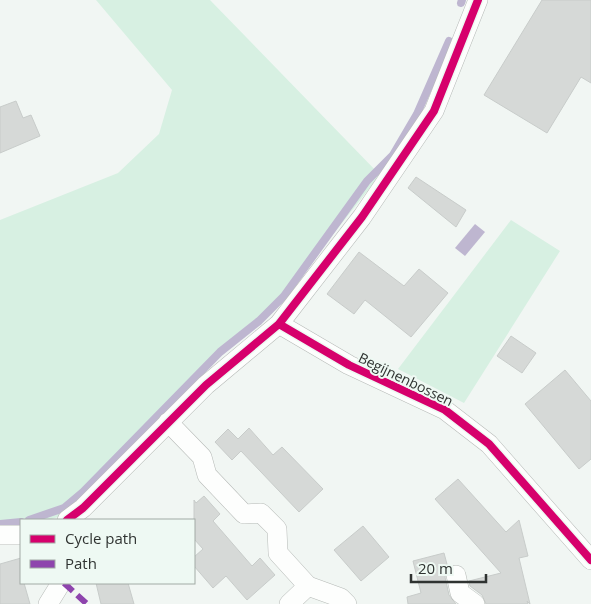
<svg xmlns="http://www.w3.org/2000/svg" width="591" height="604" font-family="'Open Sans',sans-serif">
<style>
.green{fill:#d7f0e2}
.water{fill:#beb6d0}
.lines{fill:none;stroke-linecap:round;stroke-linejoin:round}
.stream{stroke:#beb6d0;stroke-width:8}
.building{fill:#d6d9d7;stroke:#c8ccca}
.minor-casing{stroke:#b6bab7;stroke-width:20}
.minor{stroke:#fdfefd;stroke-width:19}
.quiet{stroke:#8e44ad;stroke-width:6;stroke-dasharray:12 6;stroke-linecap:butt}
.cycleway-casing{stroke:#eef9f3;stroke-width:11}
.cycleway{stroke:#d6006c;stroke-width:8}
.labels{text-anchor:middle;dominant-baseline:central;stroke-width:4;stroke-linejoin:round;paint-order:stroke}
.street-label{font-size:14px;fill:#2f3331;stroke:#eef9f3}
</style>
<rect width="100%" height="100%" fill="#f1f6f3"/>
<path class="green" d="M96,0H210L380,175L273,310L206,366L65,515L48,520H21V528L0,526V220L118,173L159,134L172,90Z
M511,220L560,251L464,403L398,369Z"/>
<path class="water" d="M475,224L485,232L465,256L455,248Z"/>
<g class="lines">
<path class="stream" d="M461,3L462,0
M29,520L64,508L83,492L220,352L259,321L284,296L367,181L393,155L417,114L449,41
M0,524L21,522"/>
</g>
<path class="building" d="M542,0H591V83L581,77L547,133L484,95Z
M16,101L23,118L31,115L40,136L0,153V107Z
M416,177L466,210L456,227L408,188Z
M359,252L404,286L419,269L448,293L411,337L365,300L354,314L327,294Z
M511,336L536,353L522,373L497,356Z
M565,370L591,401V459L579,469L525,404Z
M249,428L273,455L282,447L323,489L299,512L241,451L232,460L215,442L228,429L238,439Z
M458,479L506,532L519,520L528,556L519,558L530,604L527,601L528,604H486L482,595L470,586L469,581L501,573L435,499Z
M204,496L220,514L213,521L252,566L260,558L275,575L247,600L226,576L213,588L194,566V557L203,549L194,539V500L196,503Z
M363,526L389,557L361,581L334,550Z
M444,553L448,568L445,577L449,595L456,604H408L407,597L421,593L413,561Z
M21,558V583H24L30,604H0V564Z
M96,583H128L134,604H101Z"/>
<g class="lines">
<defs>
<path id="minor" d="M279,324L349,365L445,410L489,444L591,560
M168,422L202,457L207,475L244,514L261,513L277,529L278,553L308,586
M67,520L83,508L206,385L279,324L362,217L434,111L478,0
M0,535H21
M456,575L460,593L475,604
M48,604L61,583
M289,604L308,586L341,598L347,604"/>
</defs>
<use href="#minor" class="minor-casing"/>
<use href="#minor" class="minor"/>
<path class="quiet" d="M64,583L87,604"/>
<defs>
<path id="cycleway" d="M279,324L349,365L445,410L489,444L591,560
M67,520L83,508L206,385L279,324L362,217L434,111L478,0"/>
</defs>
<use href="#cycleway" class="cycleway-casing"/>
<use href="#cycleway" class="cycleway"/>
</g>
<g class="labels">
<g class="street-label">
<text transform="translate(406 379) rotate(26)">Begijnenbossen</text>
</g>
</g>
<rect x="20" y="519" width="175" height="65" fill="#eef9f3" stroke="#a2aaa5"/>
<rect x="30" y="535" width="25" height="8" fill="#d6006c" stroke="#a2aaa5"/>
<text x="65" y="544" font-size="15" fill="#2f3331">Cycle path</text>
<rect x="30" y="560" width="25" height="8" fill="#8e44ad" stroke="#a2aaa5"/>
<text x="65" y="569" font-size="15" fill="#2f3331">Path</text>
<path d="M411 574v8h75v-8" fill="none" stroke="#2f3331" stroke-width="2.5"/>
<text x="418" y="574" font-size="15" fill="#2f3331" stroke="#eef9f3" stroke-width="4" paint-order="stroke">20 m</text>
</svg>
